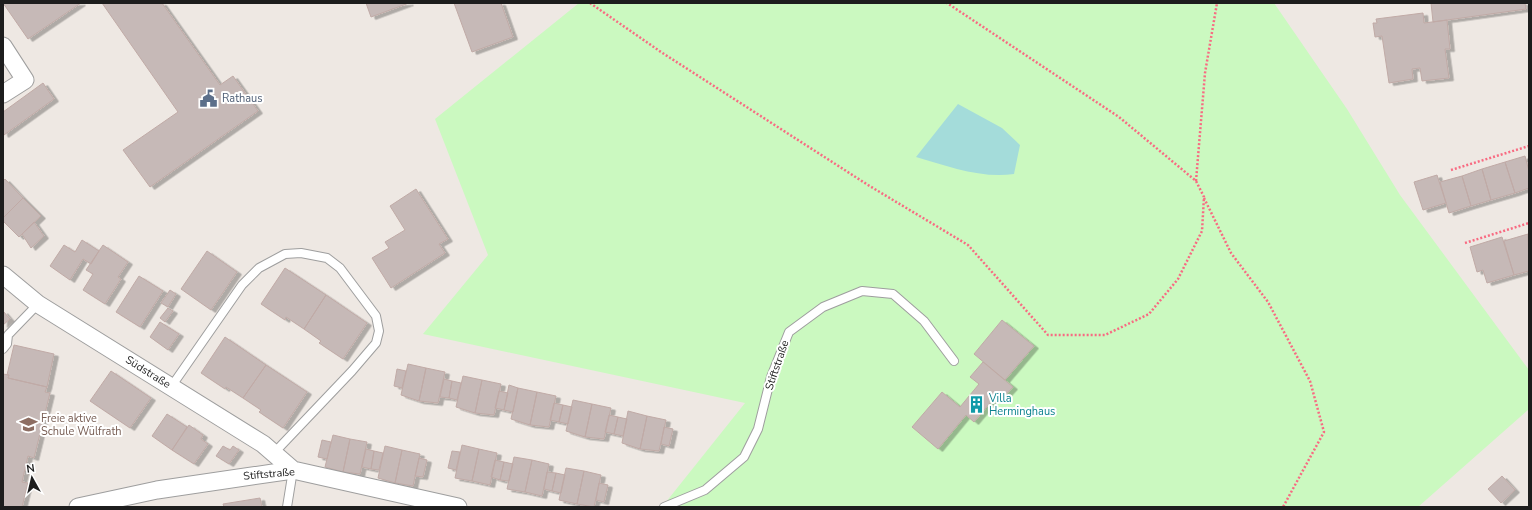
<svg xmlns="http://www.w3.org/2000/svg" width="1532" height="510" font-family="'Nunito Sans',sans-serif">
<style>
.park{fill:#cbf9c0}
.water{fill:#a4dcda}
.building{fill:#c6b9b7;stroke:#c0aaa6;filter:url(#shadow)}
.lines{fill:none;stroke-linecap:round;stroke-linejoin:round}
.service-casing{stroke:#9e9e9e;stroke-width:10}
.minor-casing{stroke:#9e9e9e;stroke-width:19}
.path{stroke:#f86b82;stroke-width:2.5;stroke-dasharray:2 2;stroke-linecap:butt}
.service{stroke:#fff;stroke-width:8}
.minor{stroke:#fff;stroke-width:17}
.labels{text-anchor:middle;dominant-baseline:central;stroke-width:4;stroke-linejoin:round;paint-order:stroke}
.service-label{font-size:11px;fill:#4e5e75;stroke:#fff;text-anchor:start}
.street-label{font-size:11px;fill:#1d1d1d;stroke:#fff}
.culture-label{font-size:11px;fill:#0d838f;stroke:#fff;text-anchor:start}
.education-label{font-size:11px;fill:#785e54;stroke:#fff;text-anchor:start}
</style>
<defs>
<filter id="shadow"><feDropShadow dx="4.5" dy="2.5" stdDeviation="0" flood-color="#0004"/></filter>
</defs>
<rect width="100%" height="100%" fill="#eee8e3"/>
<path class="park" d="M579,3H1274L1347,109L1400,195L1529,370V409L1418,507H662L745,403L423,334L488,255L435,119Z"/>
<path class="water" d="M958,104L1002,128L1020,145L1014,174C982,179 947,166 916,157Z"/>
<path class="building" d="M3,3H81L28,39Z
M102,3H162L220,85L233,76L258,111L150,187L123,150L178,112Z
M366,3H409L371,17Z
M454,3H501L513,37L472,52Z
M1431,3H1525L1526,9L1433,22Z
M1423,13L1424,23L1447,20L1450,49H1445L1449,78L1422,81L1420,68L1412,69L1413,79L1389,83L1382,36L1375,37L1373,23H1377L1376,19Z
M43,83L54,99L4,135L3,133V112Z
M1525,156L1529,171V188L1515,193L1505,162Z
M1505,162L1515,193L1491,200L1482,169Z
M1482,169L1491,200L1471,206L1462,176Z
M1437,175L1446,203L1423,210L1414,182Z
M1462,176L1471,206L1449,213L1440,182Z
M5,179L23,198L3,218V181Z
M416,189L448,239L439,244L445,253L391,288L372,258L389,248L385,242L405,230L390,206Z
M23,198L41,216L19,237L3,221V218Z
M34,222L44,236L31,248L22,234Z
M1528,234L1529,271L1514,275L1504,241Z
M1502,237L1514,275L1487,283L1483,270L1477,272L1470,247Z
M82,240L99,251L91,264L83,259L70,280L50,266L64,245L75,252Z
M103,245L128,262L118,277L121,279L105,304L83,290L93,274L86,270Z
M207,251L237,272L211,310L181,289Z
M285,268L326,295L304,329L286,317L285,320L261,304Z
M139,276L163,291L140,327L116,312Z
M170,290L176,294L168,307L161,303Z
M326,295L367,323L343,359L319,343L321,341L304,329Z
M168,308L173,311L165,322L160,318Z
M3,311L10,319L3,325Z
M1002,320L1034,346L1005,380L974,354Z
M160,322L179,334L168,350L150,337Z
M225,337L266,365L243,398L226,387L225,389L201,373Z
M14,345L54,354L47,387L8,378L9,375H7Z
M983,362L1013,387L1001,400L996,396L974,422L966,415L938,449L912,427L942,392L960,407L979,384L970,377Z
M408,364L426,368L419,401L401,395Z
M266,365L307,392L283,428L259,412L261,410L243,398Z
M426,368L445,372L438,403L419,401Z
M397,369L406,371L402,388L394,386Z
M111,371L151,398L130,428L90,401Z
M3,374L9,375L8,378L47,387L45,392L50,393L34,458L28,456L22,482L28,483L22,507H3Z
M463,376L482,380L475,413L456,407Z
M444,379L452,381L449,398L440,397Z
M482,380L501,384L494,415L475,413Z
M452,381L461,383L457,400L449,398Z
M509,385L518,388L513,412L504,410Z
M518,388L537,392L530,425L511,419Z
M499,391L508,393L504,410L495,408Z
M537,392L556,396L549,427L530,425Z
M573,400L592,404L585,437L566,431Z
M554,403L563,405L559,422L550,420Z
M592,404L611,408L604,439L585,437Z
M563,405L572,407L568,424L559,422Z
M628,411L647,416L640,449L622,443Z
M167,414L187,427L172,450L152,436Z
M609,415L618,417L614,434L605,432Z
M647,416L666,420L659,451L640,449Z
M618,417L627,419L623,436L614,434Z
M189,425L203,435L201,439L208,444L194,464L172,450Z
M664,427L673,429L669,446L661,444Z
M333,435L350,439L343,472L325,467Z
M350,439L367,442L360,474L343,472Z
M322,440L331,442L327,459L318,457Z
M462,445L479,449L472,481L455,478Z
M223,446L230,450L233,446L239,450L229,464L216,456Z
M385,446L402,450L395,483L378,478Z
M366,449L374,451L371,469L362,467Z
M479,449L497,453L490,485L472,481Z
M402,450L420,454L413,486L395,483Z
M374,451L383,453L379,470L371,469Z
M452,451L460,452L456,470L448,468Z
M514,457L532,460L525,492L507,489Z
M419,458L427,460L423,477L415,476Z
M495,460L504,462L500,480L491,477Z
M532,460L549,464L542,496L525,492Z
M504,462L513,464L509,481L500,480Z
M566,468L584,471L577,504L559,500Z
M584,471L601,475L594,507L577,504Z
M547,472L556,473L552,491L544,489Z
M556,473L565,475L561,493L552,491Z
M1502,476L1515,490L1501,503L1488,489Z
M599,483L608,485L604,502L596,500Z
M260,498L262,507H224L223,504Z"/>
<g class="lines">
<defs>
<path id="service" d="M3,349L7,344L8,335L38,304
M171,387L242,285L259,268L285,254L301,253L327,258L340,268L376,316L379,331L376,343L352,371L274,453
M287,507L293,470
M664,507L705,490L744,457L758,429L771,377L789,332L823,307L862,291L893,294L924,321L954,361"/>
<path id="minor" d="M3,46L25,80L3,94
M3,275L38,304L263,444L293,470
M78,507L157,490L293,470L458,507"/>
</defs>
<use href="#service" class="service-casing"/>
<use href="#minor" class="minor-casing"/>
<path class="path" d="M590,3L661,52L868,185L968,245L1048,335H1105L1149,314L1178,279L1202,231L1204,197L1196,181L1119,117L947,3
M1451,170L1529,146
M1196,181L1205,73L1217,3
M1204,198L1231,253L1268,302L1310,381L1324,432L1283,507
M1465,243L1529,223
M1528,303H1529"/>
<use href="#service" class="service"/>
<use href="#minor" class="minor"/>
</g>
<defs>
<symbol id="civic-bare" viewBox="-9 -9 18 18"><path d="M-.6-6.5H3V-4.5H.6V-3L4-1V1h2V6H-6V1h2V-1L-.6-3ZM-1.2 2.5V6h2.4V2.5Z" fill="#5c6f8a" stroke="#fff" stroke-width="2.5" paint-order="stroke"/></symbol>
<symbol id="building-bare" viewBox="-9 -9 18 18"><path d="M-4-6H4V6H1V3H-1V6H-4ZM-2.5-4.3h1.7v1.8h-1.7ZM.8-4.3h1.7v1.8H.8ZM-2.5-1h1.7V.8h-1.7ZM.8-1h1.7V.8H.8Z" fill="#0f9aa8" stroke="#fff" stroke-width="2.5" paint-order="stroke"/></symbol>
<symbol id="school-bare" viewBox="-9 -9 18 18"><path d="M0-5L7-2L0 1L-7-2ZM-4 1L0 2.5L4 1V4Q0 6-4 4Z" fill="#8d6e63" stroke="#fff" stroke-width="2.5" paint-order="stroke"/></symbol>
</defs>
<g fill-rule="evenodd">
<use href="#civic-bare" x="196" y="86" width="25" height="25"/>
<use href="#building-bare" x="964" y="392" width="25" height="25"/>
<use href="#school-bare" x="16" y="412" width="25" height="25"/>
</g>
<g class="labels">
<g class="service-label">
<text x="222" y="98">Rathaus</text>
</g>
<g class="street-label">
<text transform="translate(777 365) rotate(-71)">Stiftstraße</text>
<text transform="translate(148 372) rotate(32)">Südstraße</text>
<text transform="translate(269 474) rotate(-5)">Stiftstraße</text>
</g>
<g class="culture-label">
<text x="989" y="398">Villa<tspan x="989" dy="13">Herminghaus</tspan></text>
</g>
<g class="education-label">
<text x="41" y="418">Freie aktive<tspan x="41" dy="13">Schule Wülfrath</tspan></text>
</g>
</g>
<rect width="1532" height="510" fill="none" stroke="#1d1d1d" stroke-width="8"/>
<g transform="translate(32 478) rotate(352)" stroke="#ffffff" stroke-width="3" paint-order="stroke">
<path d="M0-3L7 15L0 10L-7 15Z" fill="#1d1d1d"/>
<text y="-6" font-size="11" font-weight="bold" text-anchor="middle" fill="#1d1d1d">N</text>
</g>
</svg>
